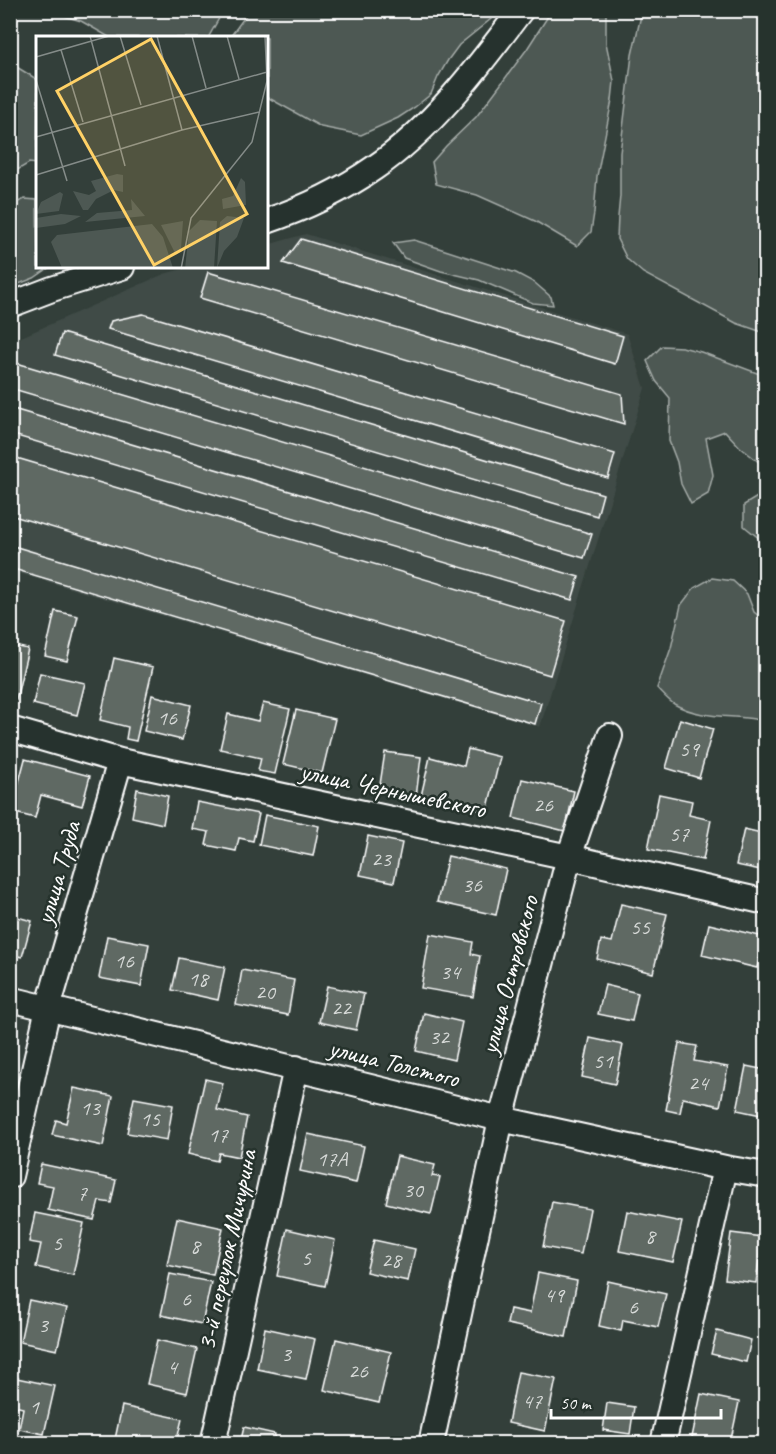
<svg xmlns="http://www.w3.org/2000/svg" width="776" height="1454" font-family="Caveat,sans-serif">
<style>
.built{fill:#404c47}
.green{fill:#4d5853;stroke:#a6aca9;stroke-width:1.5}
.building{fill:#5f6964;stroke:#fff;stroke-width:1.5}
.lines{fill:none;stroke-linecap:round;stroke-linejoin:round}
.minor-casing{stroke:#fff;stroke-width:28}
.minor{stroke:#26332d;stroke-width:24}
.labels{text-anchor:middle;dominant-baseline:central;stroke-width:5;stroke-linejoin:round;paint-order:stroke}
.number-label{font-size:22px;fill:#d7dad8}
.street-label{font-size:26px;fill:#fff;stroke:#26332d}
.inset-road{fill:none;stroke:#858c89;stroke-width:1.5}
.view{fill:#ffd166;fill-opacity:0.15;stroke:#ffd166;stroke-width:3}
.inset-edge{fill:none;stroke:#fff;stroke-width:3}
</style>
<rect width="100%" height="100%" fill="#333f3a"/>
<filter id="ink" filterUnits="userSpaceOnUse"><feTurbulence type="fractalNoise" baseFrequency=".0167" numOctaves="2"/><feDisplacementMap in="SourceGraphic" scale="12" xChannelSelector="R" yChannelSelector="G"/><feConvolveMatrix kernelMatrix="1 2 1 2 8 2 1 2 1" color-interpolation-filters="sRGB"/></filter>
<g filter="url(#ink)">
<path class="built" d="M306,234L627,334L645,388L540,727L11,571L10,342L164,274L190,267H267V245Z"/>
<path class="green" d="M552,10L606,11V43L614,81L612,100L597,176L594,213L591,232L577,246L535,221L477,195L436,184L432,162L446,146L476,117L489,100L527,49Z
M54,11H223L208,38L109,37L81,21L61,15Z
M249,11V10L496,11L491,19L459,45L448,60L438,77L431,94L415,107L398,118L361,135L321,127L267,97V38L230,37Z
M642,11H765V333L736,323L643,273L627,259L617,239L618,217L620,196V153L632,55Z
M10,63L38,80L37,164L29,163L11,174Z
M25,199L37,200L38,267H50L34,278L11,287V205Z
M414,240L516,273L535,283L551,297L553,305L533,303L479,280L441,271L404,258L393,243Z
M662,346L682,347L701,352L765,376V467L740,447L725,431L706,438L713,475L708,494L691,504L681,484L677,462L669,441L670,398L656,381L647,361Z
M762,494L765,495V541L760,539L744,526V505Z
M712,578L733,581L747,594L754,612L765,621V721C735,714 702,720 674,704C668,700 662,693 657,688L671,648L681,605L694,588Z"/>
<path class="building" d="M301,239L623,336L615,364L283,263Z
M208,272L622,394L624,424L200,298Z
M143,314L615,454L608,478L108,329L111,321Z
M62,333L603,494L597,516L55,355Z
M10,361L592,534L584,558L10,388Z
M10,408L579,577L572,600L10,434Z
M10,456L566,621L550,675L10,515Z
M10,545L541,703L535,724L10,568Z
M55,611L78,616L67,661L45,656Z
M10,645L28,649L16,700L10,699Z
M114,658L153,667L136,741L126,739L128,727L100,720Z
M40,673L85,683L77,715L33,704Z
M152,695L191,705L182,740L144,731Z
M263,703L290,709L275,774L258,771L261,758L220,749L228,714L258,721Z
M296,710L335,719L322,773L283,764Z
M680,719L713,729L699,778L666,768Z
M468,749L500,757L487,812L421,796L430,757L464,766Z
M385,752L421,757L416,797L379,791Z
M10,756L18,758L10,784Z
M25,759L90,776L82,806L41,795L35,818L11,812Z
M522,779L574,791L565,831L513,818Z
M137,789L168,796L163,824L132,817Z
M659,794L692,801L689,815L711,820L703,860L648,849Z
M197,802L259,814L253,841L239,838L236,851L206,845L209,832L192,829Z
M265,815L319,826L313,856L259,845Z
M744,829L766,834V871L736,865Z
M368,836L402,843L394,882L360,875Z
M448,856L506,869L496,915L437,902Z
M621,904L667,914L653,973L597,959L601,940L612,942Z
M10,915L32,921L22,957L10,954Z
M709,924L764,937L757,968L702,955Z
M430,934L473,942L471,954L480,956L473,997L421,988Z
M107,936L149,944L141,986L99,978Z
M179,958L225,967L218,1000L172,990Z
M242,970L294,980L288,1015L236,1005Z
M605,985L638,993L632,1021L598,1014Z
M327,986L364,994L356,1030L319,1022Z
M424,1013L462,1022L454,1060L416,1051Z
M590,1038L623,1045L615,1084L582,1077Z
M679,1043L697,1046L694,1061L728,1067L720,1106L683,1098L680,1113L666,1110Z
M746,1066L766,1070V1116L737,1110Z
M205,1079L223,1083L217,1110L247,1117L239,1157L219,1153L217,1161L188,1154Z
M74,1088L113,1096L103,1146L52,1135L56,1120L66,1123Z
M134,1098L173,1105L167,1140L127,1133Z
M308,1134L364,1146L356,1183L300,1171Z
M397,1156L435,1165L432,1176L440,1177L431,1214L386,1203Z
M41,1164L116,1180L111,1203L99,1201L94,1220L48,1210L53,1186L37,1183Z
M552,1202L590,1209L581,1254L543,1247Z
M627,1211L682,1222L673,1262L619,1251Z
M35,1213L84,1223L73,1275L36,1267L41,1244L29,1242Z
M177,1218L223,1228L213,1275L167,1265Z
M287,1229L335,1240L325,1286L277,1276Z
M731,1233L762,1237L756,1283L725,1279Z
M374,1240L415,1249L408,1281L366,1272Z
M538,1273L577,1281L566,1337L507,1324L510,1309L530,1313Z
M170,1274L211,1282L202,1324L161,1315Z
M608,1281L666,1294L658,1327L623,1320L621,1331L599,1326Z
M29,1300L67,1308L57,1350L20,1342Z
M265,1328L315,1339L306,1379L257,1369Z
M717,1331L751,1340L746,1362L711,1354Z
M336,1339L391,1352L379,1403L324,1390Z
M157,1340L197,1349L187,1393L147,1384Z
M518,1372L556,1379L545,1431L508,1423Z
M12,1377L55,1386L44,1434L19,1429L23,1408L10,1405V1386Z
M701,1394L739,1402L730,1444L691,1442Z
M607,1403L634,1407L630,1434L603,1430Z
M122,1406L182,1419L176,1444H114Z
M244,1427L275,1434L273,1444H240Z"/>
<g class="lines">
<defs>
<path id="minor" d="M267,221C305,208 341,191 374,168C432,129 479,66 521,10
M10,305L52,289L122,267
M10,729L120,761L569,857L766,902
M10,999L501,1119L725,1168L766,1175
M10,1176L48,1008L120,761
M213,1444L296,1068
M431,1444L501,1119L569,857L610,736
M663,1444L725,1168"/>
</defs>
<use href="#minor" class="minor-casing"/>
<use href="#minor" class="minor"/>
</g>
</g>
<g class="labels">
<g class="number-label">
<text x="167" y="718">16</text>
<text x="689" y="749">59</text>
<text x="543" y="805">26</text>
<text x="679" y="834">57</text>
<text x="381" y="859">23</text>
<text x="472" y="885">36</text>
<text x="640" y="927">55</text>
<text x="124" y="961">16</text>
<text x="450" y="972">34</text>
<text x="198" y="979">18</text>
<text x="265" y="992">20</text>
<text x="341" y="1008">22</text>
<text x="439" y="1037">32</text>
<text x="603" y="1061">51</text>
<text x="698" y="1083">24</text>
<text x="90" y="1108">13</text>
<text x="150" y="1119">15</text>
<text x="218" y="1135">17</text>
<text x="332" y="1159">17А</text>
<text x="413" y="1190">30</text>
<text x="82" y="1193">7</text>
<text x="650" y="1236">8</text>
<text x="57" y="1243">5</text>
<text x="195" y="1246">8</text>
<text x="306" y="1258">5</text>
<text x="391" y="1260">28</text>
<text x="554" y="1295">49</text>
<text x="186" y="1299">6</text>
<text x="633" y="1307">6</text>
<text x="43" y="1325">3</text>
<text x="286" y="1354">3</text>
<text x="172" y="1367">4</text>
<text x="358" y="1371">26</text>
<text x="532" y="1401">47</text>
<text x="34" y="1407">1</text>
</g>
<g class="street-label">
<text transform="translate(393 790) rotate(12)">улица Чернышевского</text>
<text transform="translate(58 873) rotate(-74)">улица Труда</text>
<text transform="translate(509 975) rotate(-75)">улица Островского</text>
<text transform="translate(394 1063) rotate(14)">улица Толстого</text>
<text transform="translate(227 1250) rotate(-78)">3-й переулок Мичурина</text>
</g>
</g>
<g transform="translate(36 36)">
<rect width="232" height="232" fill="#333f3a"/>
<path d="M81,138L87,139V156L78,154L60,163L52,174H47L37,155L53,159L60,155L55,145ZM205,142L209,146L210,169L187,173L186,163L197,160ZM24,156L27,158L23,175L0,178L5,166ZM95,163L109,180L49,186L61,177L96,174ZM25,178L45,180L29,188L0,192V182ZM191,180L208,182L201,201L188,215L181,232L184,186ZM164,184L181,185L178,232L149,233L153,195ZM147,185L145,213L140,219L125,189ZM116,188L127,201L137,232H26L15,206L21,199Z" fill="#4d5853"/>
<path class="inset-road" d="M54,0L89,130M84,0L105,69M121,0L146,94M156,0L170,52M191,0L203,43M25,14L47,86M0,21L73,0M0,44L31,145M0,101L231,36M0,139L146,94L223,76M145,233L155,182L216,106L231,45L229,0"/>
<path class="view" d="M115,3L211,178L118,229L21,55Z"/>
<rect width="232" height="232" class="inset-edge"/>
</g>
<rect width="776" height="1454" fill="none" stroke="#26332d" stroke-width="36"/>
<rect x="18" y="18" width="740" height="1418" fill="none" stroke="#fff" stroke-width="2" filter="url(#ink)"/>
<path d="M551 1409v9h170v-9" fill="none" stroke="#ffffff" stroke-width="3"/>
<text x="560" y="1409" font-size="18" fill="#ffffff" stroke="#26332d" stroke-width="4.5" paint-order="stroke">50 m</text>
</svg>
